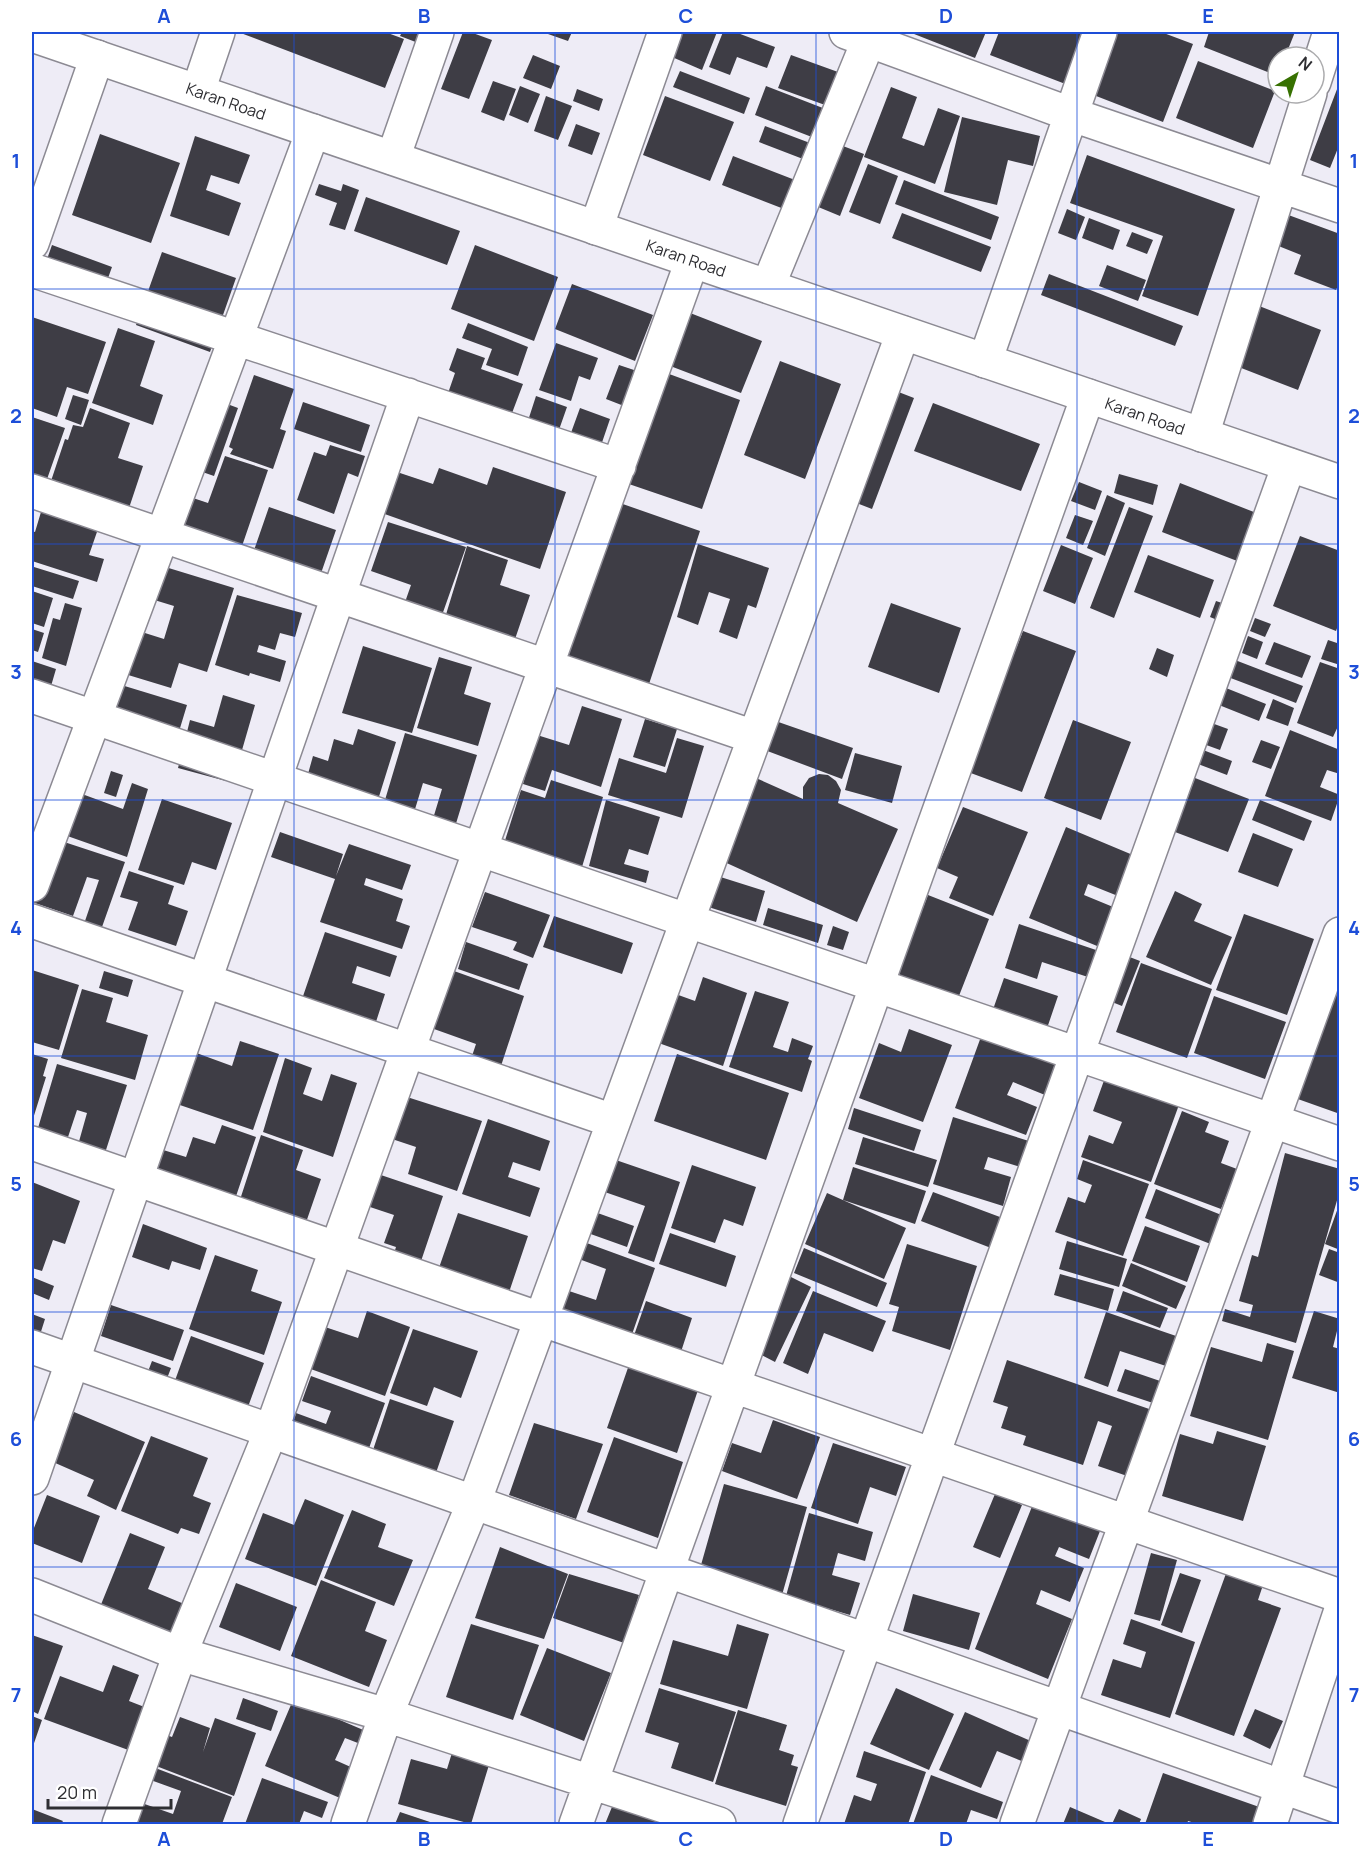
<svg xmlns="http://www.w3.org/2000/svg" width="1371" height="1856" font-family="Manrope,sans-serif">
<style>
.building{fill:#3e3d45}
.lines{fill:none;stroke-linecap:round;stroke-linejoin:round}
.minor-casing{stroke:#8c8a93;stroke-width:36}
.tertiary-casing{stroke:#8c8a93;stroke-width:36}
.minor{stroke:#fff;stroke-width:33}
.tertiary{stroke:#fff;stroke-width:33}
.grid{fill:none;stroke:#1d4ed8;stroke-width:1.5;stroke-opacity:0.55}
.labels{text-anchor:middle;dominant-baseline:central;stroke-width:6;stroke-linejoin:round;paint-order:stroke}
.street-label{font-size:16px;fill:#2e2e32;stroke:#fff}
.neatline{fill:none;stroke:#1d4ed8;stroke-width:2}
.grid-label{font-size:20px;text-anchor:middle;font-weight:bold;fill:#1d4ed8}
</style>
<rect width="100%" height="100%" fill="#eeecf6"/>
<path class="building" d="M238,32H385L404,39L385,88Z
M402,32H432L426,46L400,36Z
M463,32H470L492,40L469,99L441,89Z
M549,32H572L568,41L548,34Z
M682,32H717L702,70L672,57Z
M723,32H735L775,47L767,68L737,57L730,75L709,67Z
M909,32H986L975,58Z
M999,32H1088L1068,85L990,55Z
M1115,32H1161L1193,44L1163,122L1091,94Z
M1209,32H1295L1285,57H1278V76L1204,47Z
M533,55L560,66L551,89L523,78Z
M791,55L838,72L825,105L778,88Z
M1198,61L1275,91L1253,148L1176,118Z
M680,71L750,98L744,114L673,87Z
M493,81L516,89L504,121L481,112Z
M1339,84L1340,143L1330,168L1310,160Z
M520,86L540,94L528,123L509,115Z
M766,86L828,110L817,139L755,115Z
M891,87L917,97L902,138L924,146L938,108L960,116L935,184L864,157Z
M577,89L603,99L599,111L573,101Z
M546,96L572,106L558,140L534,131Z
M665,96L734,122L710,181L643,155Z
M962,117L1040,136L1033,166L1008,160L997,205L944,192Z
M576,124L600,133L592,155L568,146Z
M765,126L810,143L803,159L759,142Z
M100,134L180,163L151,243L72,215Z
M195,136L250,155L239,184L211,175L206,190L241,203L229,236L170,216Z
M835,143L864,154L840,216L811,204Z
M1087,155L1235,209L1198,316L1142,296L1163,236L1070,203Z
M733,156L795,180L784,209L722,185Z
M868,164L898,176L880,224L849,212Z
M904,180L999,217L991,240L895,204Z
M319,184L341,191L343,184L359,190L345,230L329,225L337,203L315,195Z
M366,197L460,231L447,265L354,231Z
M1067,209L1085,217L1076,240L1058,233Z
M902,213L991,247L981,272L892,238Z
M1283,213L1340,234V281L1336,290L1294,274L1301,255L1271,243Z
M1089,218L1120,230L1113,250L1082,238Z
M1132,232L1153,240L1147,254L1126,246Z
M52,245L112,267L99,303L39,282Z
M475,245L558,277L534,341L451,309Z
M162,252L236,278L210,352L136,325Z
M1107,265L1146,280L1138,301L1099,286Z
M1049,274L1183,326L1175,346L1041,295Z
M572,284L653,315L635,361L555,329Z
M1254,304L1321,330L1298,390L1231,364Z
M685,311L762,341L741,393L665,364Z
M32,317L106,342L88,394L67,387L57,417L32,408Z
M468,323L528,347L518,376L486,365L492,349L462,338Z
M118,328L155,341L140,386L163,395L153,425L92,403Z
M556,343L598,358L590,380L579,376L571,401L539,390Z
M457,348L485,358L481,369L523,384L509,421L446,399L455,373L449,370Z
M780,361L841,384L805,479L744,455Z
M619,365L637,371L624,406L606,399Z
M661,371L740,400L702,509L623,482Z
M254,375L294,389L280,429L286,431L273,469L230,454L233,449L229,447Z
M883,386L914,398L872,509L841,497Z
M73,395L89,400L81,425L65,419Z
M536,396L567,407L554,444L524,433Z
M211,398L238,408L214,476L188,467Z
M303,402L370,425L361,452L294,429Z
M933,403L1040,444L1021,491L914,451Z
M90,408L130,423L118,458L143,466L129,508L51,481L65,439L68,440L73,425L83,427Z
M580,408L610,419L595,463L564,452Z
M32,417L65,428L46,482L32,477Z
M330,445L365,456L358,477L348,473L334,514L297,500L314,452L326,456Z
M225,456L268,470L241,549L165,522L175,492L208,503Z
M493,467L566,492L540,569L379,512L394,471L433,484L439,468L487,485Z
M1119,474L1158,485L1153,505L1114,493Z
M1079,482L1102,491L1095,510L1071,501Z
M1180,483L1264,516L1245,564L1162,532Z
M1107,495L1125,503L1105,556L1087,548Z
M617,502L700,531L649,684L565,656Z
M269,507L336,530L319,579L252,556Z
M1129,507L1153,516L1114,618L1090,608Z
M41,512L98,529L89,555L104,559L97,582L32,561V531L35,532Z
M1075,515L1093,521L1083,545L1066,538Z
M388,522L466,547L441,618L404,605L411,585L371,571Z
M1300,536L1340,551V620L1336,631L1273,606Z
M698,544L769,568L756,608L748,605L737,639L719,632L730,599L709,592L698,625L677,617Z
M1061,545L1093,558L1075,604L1043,591Z
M467,546L508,560L500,585L530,595L513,645L444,621Z
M1148,555L1214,580L1200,618L1134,592Z
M149,562L234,588L207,672L179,663L171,688L115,671L129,628L164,639L174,606L138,595Z
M34,567L79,581L73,599L32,586Z
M32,591L53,598L44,627L32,623Z
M237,595L302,613L295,637L280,633L275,650L259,645L257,652L286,661L280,682L250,673L249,676L215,665Z
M1216,601L1228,605L1222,622L1210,617Z
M65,603L82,608L66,666L42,658L53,618L60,620Z
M891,603L961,628L939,693L868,667Z
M1255,618L1271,624L1265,637L1250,631Z
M32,629L44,633L38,652L32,650Z
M1023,631L1076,651L1022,792L968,772Z
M1248,636L1263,642L1257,659L1242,653Z
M1328,640L1340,644V665L1321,659Z
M1274,642L1311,656L1302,678L1265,664Z
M363,646L432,668L412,733L342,713Z
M1157,648L1174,655L1167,677L1149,669Z
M439,657L472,667L464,694L491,703L478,746L417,728Z
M1235,660L1303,686L1296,703L1228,677Z
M32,661L56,669L49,693L32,688Z
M1320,662L1340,669V722L1333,737L1297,723Z
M118,684L187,705L174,748L105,726Z
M1221,686L1266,704L1259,721L1214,703Z
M223,695L255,705L238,764L231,762L226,781L178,768L190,720L214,727Z
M1273,699L1294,708L1288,726L1266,718Z
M582,706L622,719L601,787L552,770L545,791L523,784L537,735L569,745Z
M764,717L853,748L842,779L754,746Z
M645,719L677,729L665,767L633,757Z
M1073,720L1131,742L1101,820L1044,798Z
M1206,721L1228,729L1220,750L1198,742Z
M358,729L396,742L377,803L306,781L313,756L328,761L334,739L353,745Z
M1290,730L1340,750V774L1327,770L1320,787L1340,795L1331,821L1265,796Z
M405,733L477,755L454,830L432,822L442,789L423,783L412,819L382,810Z
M677,738L704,746L682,818L608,795L619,758L666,773Z
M1261,740L1280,747L1271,769L1252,762Z
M1203,750L1232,761L1227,775L1198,764Z
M855,753L902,766L892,803L845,790Z
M111,771L123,775L116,797L104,793Z
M819,774L828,775L836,781L841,790L838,803L898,829L857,922L720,860L756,778L803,799V787L809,778Z
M1195,778L1249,799L1228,852L1175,832Z
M551,780L603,797L579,877L501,853L521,790L545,798Z
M132,783L148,789L127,857L56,832L71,790L123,809Z
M162,799L232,823L216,870L192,862L184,885L138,870Z
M606,800L660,817L648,855L629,849L624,864L649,871L646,883L589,866Z
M1260,800L1312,821L1304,841L1252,820Z
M963,807L1028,832L993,916L949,898L958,877L937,868Z
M1066,827L1140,858L1123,898L1088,884L1084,895L1118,909L1102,948L1029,918Z
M280,832L343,854L336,876L349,844L411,865L402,890L366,878L364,885L403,899L396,921L410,926L402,949L320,922L335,879L271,857Z
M1253,833L1293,849L1278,887L1238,872Z
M52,838L125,862L102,927L85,921L99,880L87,877L73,916L32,902Z
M129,871L174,886L168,904L188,911L176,946L128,930L138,902L120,897Z
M711,874L765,891L756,922L702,905Z
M1175,891L1202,904L1194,921L1232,937L1211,985L1146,957Z
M485,892L550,915L533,958L513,950L517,942L472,927Z
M928,895L989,919L957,1001L896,978Z
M768,908L823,925L818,943L763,925Z
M1244,914L1314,939L1287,1015L1216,990Z
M554,916L633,943L622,974L543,947Z
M1019,924L1099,951L1091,978L1042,962L1037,979L1005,968Z
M833,926L849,932L843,950L827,945Z
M325,932L397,956L390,977L357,966L352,983L385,994L374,1028L301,1002Z
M466,942L528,964L519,990L458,969Z
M1114,951L1140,961L1122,1006L1097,996Z
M1141,963L1212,989L1187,1058L1116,1032Z
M32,970L79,985L59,1050L32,1042Z
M104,971L133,980L128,997L99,988Z
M454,971L524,996L499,1072L470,1062L476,1044L434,1029Z
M1340,972V1114L1295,1098Z
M703,977L747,993L723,1066L653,1041L670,992L695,1001Z
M1004,978L1058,996L1043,1040L989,1021Z
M82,989L113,998L106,1022L148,1035L135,1080L61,1058Z
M755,991L789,1002L773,1047L788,1052L792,1038L813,1046L808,1059L812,1061L802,1092L729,1067Z
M1214,996L1286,1022L1265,1079L1194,1053Z
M909,1029L952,1045L923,1122L859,1098L879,1043L901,1052Z
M982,1034L1057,1063L1045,1095L1013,1082L1007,1095L1037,1107L1026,1135L955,1108Z
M240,1041L279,1054L253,1130L174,1103L191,1051L232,1066Z
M32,1054L48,1059L43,1076L46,1077L32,1122Z
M677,1054L789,1093L766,1160L654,1121Z
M285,1058L312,1068L303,1094L322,1101L331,1074L357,1083L333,1157L263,1132Z
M57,1064L127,1085L105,1153L78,1145L87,1113L77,1110L68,1137L38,1128Z
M1106,1075L1180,1102L1151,1182L1081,1157L1089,1135L1113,1144L1122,1122L1093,1111Z
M407,1097L482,1121L457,1191L408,1174L416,1147L392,1139Z
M854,1108L921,1130L914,1151L848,1129Z
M1182,1111L1209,1122L1205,1132L1229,1141L1221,1163L1237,1169L1221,1209L1154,1184Z
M953,1117L1032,1142L1024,1168L988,1157L984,1169L1011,1177L1003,1206L933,1184Z
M488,1119L550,1141L540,1171L513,1162L508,1177L540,1188L530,1217L462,1194Z
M222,1125L256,1137L230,1214L148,1183L160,1149L186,1157L193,1137L215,1144Z
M261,1135L303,1150L296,1170L321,1179L302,1234L236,1212Z
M863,1137L937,1160L928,1187L855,1164Z
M1285,1153L1340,1169V1190L1296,1343L1222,1321L1225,1309L1250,1317L1253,1305L1239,1301L1252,1255L1258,1257Z
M610,1158L680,1182L654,1262L628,1253L645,1206L599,1190Z
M1083,1160L1149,1184L1123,1256L1055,1232L1068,1197L1085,1203L1092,1185L1077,1179Z
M692,1165L756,1187L743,1226L724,1219L715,1243L671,1228Z
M853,1167L926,1191L915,1224L843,1200Z
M372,1172L443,1196L417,1273L391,1263L396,1247L384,1243L394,1215L361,1204Z
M32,1182L80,1201L65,1244L53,1240L42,1271L32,1268Z
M1156,1189L1224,1216L1213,1245L1145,1218Z
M933,1192L1016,1223L1004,1253L921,1221Z
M827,1193L906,1228L884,1279L805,1244Z
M1339,1205H1340V1250L1325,1244Z
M592,1211L634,1226L627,1247L585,1232Z
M458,1213L528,1236L502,1313L432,1288Z
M143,1224L207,1248L200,1270L172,1261L169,1270L132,1257Z
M1145,1226L1200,1246L1187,1282L1132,1261Z
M670,1233L736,1256L726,1287L659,1264Z
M573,1238L655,1268L629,1343L553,1317L563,1289L596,1300L606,1269L568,1255Z
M1067,1241L1127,1259L1119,1287L1059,1269Z
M907,1244L977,1266L950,1350L892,1331L899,1307L889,1304Z
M804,1248L887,1283L877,1307L794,1273Z
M1329,1249L1340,1253V1283L1319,1275Z
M215,1255L258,1270L251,1291L282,1302L264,1355L189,1329Z
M1131,1263L1186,1286L1176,1309L1122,1286Z
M1060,1274L1114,1289L1108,1311L1054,1295Z
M787,1275L811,1287L775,1362L750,1349Z
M32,1277L54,1286L49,1300L32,1293Z
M813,1291L886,1321L873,1352L824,1333L808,1374L783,1363Z
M1123,1291L1168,1308L1160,1328L1116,1311Z
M646,1301L692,1318L678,1361L631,1344Z
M111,1305L184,1330L173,1361L101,1336Z
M367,1311L410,1327L385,1396L308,1368L322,1326L358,1338Z
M1314,1311L1340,1319L1333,1347L1340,1349V1393L1292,1378Z
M1106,1312L1179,1337L1169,1367L1120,1351L1108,1387L1084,1378Z
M32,1314L45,1319L38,1341L32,1338Z
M413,1329L478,1351L461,1398L434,1387L427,1406L390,1393Z
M191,1336L264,1363L241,1426L168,1400Z
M1267,1343L1294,1351L1268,1440L1190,1416L1211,1347L1262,1362Z
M1007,1360L1155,1411L1133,1478L1098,1466L1112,1426L1098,1421L1083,1465L1023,1445L1026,1436L1001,1428L1008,1407L993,1402Z
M152,1361L171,1368L163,1389L144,1382Z
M630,1362L700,1384L677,1453L607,1428Z
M1125,1369L1163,1382L1156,1404L1117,1391Z
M311,1376L385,1403L362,1468L287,1441L296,1413L326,1424L331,1411L302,1401Z
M390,1399L454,1421L430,1490L367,1468Z
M74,1412L145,1442L116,1510L87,1496L94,1480L53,1462Z
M773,1420L820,1437L797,1499L722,1471L732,1443L761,1453Z
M534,1423L603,1444L576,1519L509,1495Z
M1217,1431L1266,1446L1243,1521L1162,1496L1180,1434L1213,1444Z
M151,1436L208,1458L193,1496L211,1503L199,1534L181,1528L178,1534L121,1511Z
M614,1437L683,1462L658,1538L587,1512Z
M833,1443L906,1467L896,1496L870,1487L858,1524L811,1508Z
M724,1484L807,1507L782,1595L699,1572Z
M995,1494L1022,1505L1000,1558L973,1547Z
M47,1495L100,1516L82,1563L32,1543V1533Z
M305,1499L344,1515L316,1586L245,1559L263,1513L294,1525Z
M1033,1504L1100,1531L1089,1559L1059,1547L1055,1556L1084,1568L1070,1602L1041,1590L1036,1604L1072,1619L1048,1679L975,1649Z
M352,1510L386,1524L378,1547L413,1560L394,1606L324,1578Z
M809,1513L873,1532L865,1561L838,1553L832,1575L860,1583L850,1615L786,1596Z
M130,1533L165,1547L148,1589L189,1606L176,1637L100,1607Z
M500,1547L568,1574L544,1639L475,1618Z
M1151,1553L1177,1560L1160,1621L1134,1614Z
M1228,1568L1264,1582L1258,1600L1281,1608L1234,1736L1175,1714Z
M1180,1573L1201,1580L1182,1633L1161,1625Z
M569,1574L639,1595L624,1643L553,1618Z
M321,1580L376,1602L365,1631L387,1640L369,1687L291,1656Z
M236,1583L297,1607L280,1651L219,1627Z
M913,1594L980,1613L969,1650L903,1631Z
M1131,1619L1195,1642L1170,1718L1101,1695L1113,1659L1141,1668L1146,1652L1123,1644Z
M471,1624L539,1645L513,1720L446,1697Z
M737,1624L769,1634L747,1709L660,1684L673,1640L728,1656Z
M32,1635L63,1646L38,1714L32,1711Z
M547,1648L611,1673L584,1741L520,1715Z
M113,1665L139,1675L129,1701L147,1708L131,1751L44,1719L60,1676L103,1692Z
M659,1688L736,1712L713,1782L671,1768L679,1743L645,1732Z
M896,1688L954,1714L929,1770L870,1744Z
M243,1698L278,1711L271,1731L236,1719Z
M293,1700L368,1732L363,1745L345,1738L335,1760L353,1768L340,1798L265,1766Z
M1255,1709L1283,1721L1270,1749L1243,1736Z
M738,1710L787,1725L779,1750L794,1755L791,1765L798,1767L786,1806L715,1784Z
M965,1712L1033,1742L1024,1762L997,1751L981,1788L939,1770Z
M32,1716L42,1720L32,1749Z
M180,1717L210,1728L203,1752L215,1718L256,1733L234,1796L151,1764L161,1733L172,1737Z
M455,1743L492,1755L471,1824L398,1804L411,1759L447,1769Z
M864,1751L926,1772L908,1824H844L854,1795L871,1801L877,1784L856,1777Z
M150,1766L232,1797L222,1824H128L136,1801L173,1814L181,1791L145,1778Z
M1163,1773L1282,1815L1279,1824H1198L1188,1821L1187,1824H1145Z
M931,1775L1003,1802L997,1819L971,1810L966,1824H913Z
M262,1778L328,1802L322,1818L304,1811L299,1824H245Z
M614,1802L671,1824H605Z
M1070,1807L1105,1822V1824H1063Z
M32,1809L63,1821L61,1824H32Z
M1119,1809L1141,1819L1139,1824H1112Z
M400,1812L436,1824H395Z"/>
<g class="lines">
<defs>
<path id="minor" d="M846,32L1073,115L1340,206
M1314,82L1330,32
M198,91L218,32
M393,158L437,32
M596,228L665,32
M32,243L97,57
M32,270L619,466
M768,286L872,32
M985,361L1100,32
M1202,435L1310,93
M32,491L754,737
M32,696L1340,1144
M32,885L313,131
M32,921L613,1121
M32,1143L1340,1596
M32,1478L408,395
M32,1595L180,1654L386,1715L719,1824
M119,1824L180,1654L271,1431L692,261
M348,1824L386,1715L474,1502L903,333
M576,1824L1088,396
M800,1824L1289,465
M1017,1824L1340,934
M1270,1824L1340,1613"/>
<path id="tertiary" d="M32,35L1340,482
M32,1347L1340,1807"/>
</defs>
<use href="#minor" class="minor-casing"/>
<use href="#tertiary" class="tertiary-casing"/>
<use href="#minor" class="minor"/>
<use href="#tertiary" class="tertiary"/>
</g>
<path class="grid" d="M294,32V1824M555,32V1824M816,32V1824M1077,32V1824M32,289H1340M32,544H1340M32,800H1340M32,1056H1340M32,1312H1340M32,1567H1340"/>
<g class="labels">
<g class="street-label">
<text transform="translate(226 101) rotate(19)">Karan Road</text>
<text transform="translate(686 258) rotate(19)">Karan Road</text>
<text transform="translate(1145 416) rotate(19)">Karan Road</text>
</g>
</g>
<rect width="1371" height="1856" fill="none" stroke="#ffffff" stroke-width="66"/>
<g transform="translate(1296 75) rotate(39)"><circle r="28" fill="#ffffff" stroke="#ababad" stroke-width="1.5"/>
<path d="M0-4.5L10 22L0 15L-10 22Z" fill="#377101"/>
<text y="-9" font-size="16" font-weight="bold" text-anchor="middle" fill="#2e2e32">N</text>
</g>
<path d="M48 1799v9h123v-9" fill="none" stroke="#2e2e32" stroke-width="3"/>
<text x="57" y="1799" font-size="18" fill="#2e2e32" stroke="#ffffff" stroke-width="4.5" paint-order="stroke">20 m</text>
<rect x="33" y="33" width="1305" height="1790" class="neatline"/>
<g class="grid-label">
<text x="164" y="23">A</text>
<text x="424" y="23">B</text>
<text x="686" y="23">C</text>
<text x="946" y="23">D</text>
<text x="1208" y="23">E</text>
<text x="16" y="168">1</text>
<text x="1354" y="168">1</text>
<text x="16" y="423">2</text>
<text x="1354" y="423">2</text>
<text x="16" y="679">3</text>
<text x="1354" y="679">3</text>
<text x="16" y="935">4</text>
<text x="1354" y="935">4</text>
<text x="16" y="1191">5</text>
<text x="1354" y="1191">5</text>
<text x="16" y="1446">6</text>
<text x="1354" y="1446">6</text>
<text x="16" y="1702">7</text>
<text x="1354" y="1702">7</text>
<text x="164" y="1846">A</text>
<text x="424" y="1846">B</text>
<text x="686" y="1846">C</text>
<text x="946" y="1846">D</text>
<text x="1208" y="1846">E</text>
</g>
</svg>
